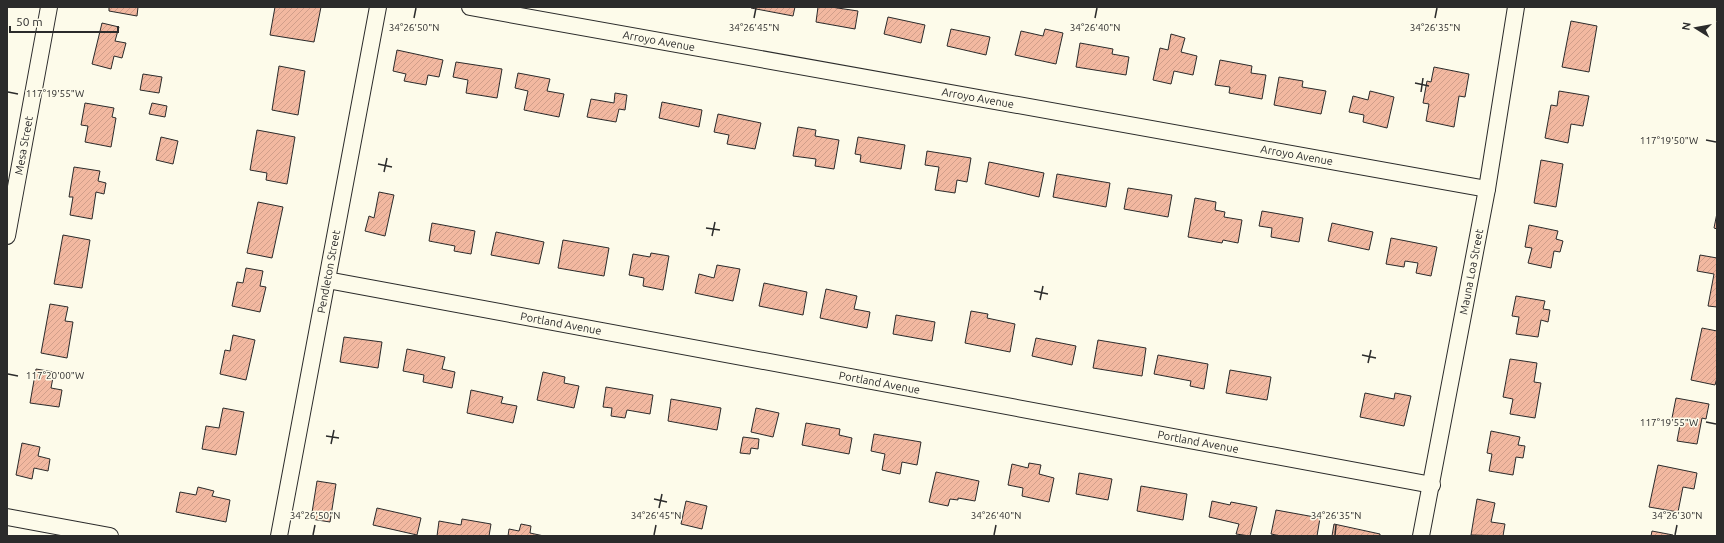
<svg xmlns="http://www.w3.org/2000/svg" width="1724" height="543" font-family="Ubuntu,sans-serif">
<style>
.building{fill:url(#building-hatch);stroke:#2b2b2b}
.lines{fill:none;stroke-linecap:round;stroke-linejoin:round}
.minor-casing{stroke:#2b2b2b;stroke-width:18}
.minor{stroke:#fdfbea;stroke-width:16}
.ticks{fill:none;stroke:#2b2b2b;stroke-width:1.5}
.labels{text-anchor:middle;dominant-baseline:central;stroke-width:3;stroke-linejoin:round;paint-order:stroke}
.street-label{font-size:11px;fill:#2b2b2b;stroke:#fdfbea}
.ticks-label{font-size:10px;text-anchor:middle;fill:#2b2b2b;stroke:#fdfbea;stroke-width:3;stroke-linejoin:round;paint-order:stroke}
</style>
<defs>
<pattern id="building-hatch" width="6" height="6" patternUnits="userSpaceOnUse"><rect width="6" height="6" fill="#f2b8a0"/><path d="M-1 1l2-2M0 6l6-6M5 7l2-2" fill="none" stroke="#d09e8a"/></pattern>
</defs>
<rect width="100%" height="100%" fill="#fdfbea"/>
<path class="building" d="M109,7H138L137,16L109,11Z
M275,7H321L314,42L270,35Z
M751,7H795L793,16L751,8Z
M818,7H831L858,11L855,29L816,22Z
M888,17L925,25L921,43L884,34Z
M1571,21L1597,26L1589,72L1562,67Z
M102,23L119,27L115,41L126,43L122,58L114,56L111,69L92,64Z
M951,29L990,37L986,55L947,46Z
M1045,29L1063,33L1056,64L1015,55L1021,31L1043,36Z
M1171,34L1185,38L1181,52L1197,56L1193,75L1174,71L1171,84L1153,80L1160,48L1168,50Z
M1080,43L1113,49L1112,54L1129,57L1126,75L1076,67Z
M397,50L443,60L439,77L428,75L426,85L404,81L406,74L393,71Z
M1220,60L1252,66L1251,73L1266,75L1262,99L1229,93L1230,87L1215,85Z
M456,62L502,69L497,98L466,93L468,80L453,77Z
M279,66L305,71L298,115L272,110Z
M1434,67L1469,74L1465,97L1459,96L1454,127L1426,121L1429,104L1423,103L1427,81L1431,82Z
M518,73L550,79L547,91L564,94L559,117L524,110L528,91L515,88Z
M143,74L162,77L159,93L140,90Z
M1279,77L1303,81L1302,87L1326,91L1321,114L1274,105Z
M1370,91L1394,97L1387,128L1363,122L1364,115L1349,112L1353,96L1368,100Z
M1559,91L1589,96L1583,126L1571,124L1568,143L1545,138L1551,105L1557,106Z
M615,93L627,95L625,110L619,109L616,122L587,117L591,99L614,103Z
M662,102L702,110L699,127L659,118Z
M85,103L114,108L112,117L116,118L111,147L85,142L88,126L81,125Z
M152,103L167,106L165,117L149,114Z
M718,114L761,123L755,149L727,144L729,135L714,132Z
M798,127L816,130L815,136L839,140L834,169L815,166L816,159L793,156Z
M257,130L295,137L287,184L266,180L267,173L250,170Z
M161,137L178,141L173,164L156,160Z
M858,137L905,145L901,169L860,162L861,155L855,154Z
M927,151L971,158L967,182L957,180L955,193L935,190L939,167L925,165Z
M1541,160L1563,164L1556,207L1534,203Z
M989,162L1044,173L1039,197L985,184Z
M74,167L100,171L98,181L106,183L104,194L96,192L92,219L70,215L73,197H69Z
M1057,174L1110,183L1106,207L1053,197Z
M1128,188L1172,195L1168,217L1124,209Z
M379,192L394,195L385,236L365,231L369,216L374,218Z
M1195,198L1216,202L1215,210L1225,212L1224,217L1242,220L1238,243L1223,240L1222,243L1188,237Z
M258,202L283,207L272,258L247,253Z
M1262,211L1303,218L1299,242L1271,237L1272,228L1259,226Z
M1717,213V229L1714,228Z
M432,223L475,231L471,254L454,251L455,246L429,241Z
M1332,223L1373,232L1369,250L1328,241Z
M1529,225L1558,231L1556,239L1563,241L1560,252L1554,251L1551,268L1528,263L1532,248L1525,247Z
M496,232L544,242L539,264L491,255Z
M63,235L90,240L82,288L54,284Z
M1391,238L1437,247L1431,276L1416,273L1418,263L1405,261L1404,267L1386,264Z
M563,240L609,248L604,276L558,268Z
M651,253L669,256L663,290L643,286L644,278L629,275L633,254L650,257Z
M1700,255L1717,258V307L1708,306L1714,274L1697,271Z
M717,265L740,269L733,301L695,293L699,274L714,278Z
M246,268L263,271L260,286L266,287L260,312L232,306L237,282L243,283Z
M764,283L807,292L803,315L759,306Z
M826,289L857,296L854,309L870,312L867,328L820,318Z
M1516,296L1545,301L1543,309L1550,310L1548,322L1541,320L1538,337L1516,334L1519,317L1512,316Z
M50,304L68,307L65,321L73,322L67,358L41,353Z
M971,311L988,314L987,318L1015,324L1010,352L965,343Z
M896,315L935,322L932,341L893,334Z
M1702,328L1717,331V378L1715,385L1691,380Z
M233,335L255,340L246,380L220,374L225,350L230,351Z
M344,337L382,342L378,368L340,362Z
M1036,338L1076,346L1072,365L1032,356Z
M1098,340L1146,348L1142,376L1093,368Z
M407,349L445,357L442,369L455,372L452,388L423,382L424,375L403,371Z
M1158,355L1208,364L1204,389L1190,386L1191,381L1154,374Z
M1510,359L1537,363L1534,382L1541,383L1535,418L1510,414L1513,399L1503,397Z
M36,369L54,372L51,388L62,390L59,407L30,403Z
M1230,370L1271,377L1267,400L1226,393Z
M543,372L565,377L564,383L579,386L574,408L537,400Z
M606,387L653,395L650,414L627,410L625,418L611,416L612,408L603,407Z
M471,390L503,397L501,403L517,406L513,423L467,413Z
M1365,393L1394,399L1395,393L1411,396L1404,426L1360,417Z
M1676,398L1709,404L1706,419L1702,418L1697,444L1677,441L1681,420L1672,418Z
M671,399L721,408L717,430L668,421Z
M223,408L244,412L236,455L202,449L206,426L219,428Z
M756,408L779,413L773,437L751,432Z
M806,423L840,429L839,435L852,438L849,454L802,445Z
M1491,431L1520,437L1518,445L1525,446L1523,458L1516,457L1513,475L1489,471L1492,454L1487,453Z
M874,434L921,442L917,465L902,462L900,474L882,470L885,454L871,451Z
M743,437L759,439L758,449L751,448L750,454L740,453Z
M22,443L40,447L38,456L50,459L48,471L34,468L32,479L16,475Z
M1029,463L1041,465L1039,474L1054,478L1049,502L1022,496L1023,488L1008,485L1012,464L1028,468Z
M1658,465L1697,473L1694,489L1683,487L1678,512L1649,507Z
M936,472L979,481L975,501L958,498V500L950,499L948,506L929,502Z
M1079,473L1112,479L1108,500L1076,494Z
M317,481L336,484L330,522L311,519Z
M1141,486L1187,494L1183,520L1137,511Z
M198,487L214,491L212,496L230,500L226,522L176,512L180,492L196,495Z
M1477,499L1495,503L1491,522L1505,524L1503,536L1471,535Z
M686,501L707,506L702,529L681,524Z
M1212,501L1230,505L1231,502L1257,507L1250,536L1236,534L1239,524L1209,517Z
M377,508L421,518L417,535L373,525Z
M1276,510L1320,518L1317,536H1281L1271,534Z
M462,519L491,524L489,536H437L439,521L461,525Z
M521,524L531,526L530,533L544,536H508L509,529L519,531Z
M1334,524L1380,534V536H1332Z
M1652,531L1673,535L1672,536H1651Z"/>
<g class="lines">
<defs>
<g id="minor">
<path id="s1" d="M470,7L1487,189"/>
<path id="s2" d="M7,236L49,7"/>
<path id="s3" d="M327,280L1432,485"/>
<path d="M7,517L110,536"/>
<path id="s4" d="M279,536L378,7"/>
<path id="s5" d="M1421,536L1487,189L1516,7"/>
</g>
</defs>
<use href="#minor" class="minor-casing"/>
<use href="#minor" class="minor"/>
</g>
<path class="ticks" d="M414,18L416,8M754,18L756,8M1095,18L1097,8M1435,18L1437,8M1415,83L1429,86M8,92L18,94M1421,92L1423,78M1706,140L1716,142M378,164L392,167M384,172L387,158M706,228L720,230M712,236L715,222M1034,291L1048,294M1040,300L1043,286M1362,355L1376,358M1368,363L1371,350M8,374L18,376M1706,422L1716,424M326,436L339,438M331,444L334,430M654,499L667,502M659,508L662,494M313,535L315,525M654,535L656,525M994,535L996,525M1335,535L1336,525M1675,535L1677,525"/>
<g class="labels">
<g class="street-label">
<text stroke="none"><textPath href="#s1" startOffset="192">Arroyo Avenue</textPath></text>
<text stroke="none"><textPath href="#s1" startOffset="516">Arroyo Avenue</textPath></text>
<text stroke="none"><textPath href="#s2" startOffset="92">Mesa Street</textPath></text>
<text stroke="none"><textPath href="#s1" startOffset="840">Arroyo Avenue</textPath></text>
<text stroke="none"><textPath href="#s4" startOffset="269">Pendleton Street</textPath></text>
<text stroke="none"><textPath href="#s5" startOffset="269">Mauna Loa Street</textPath></text>
<text stroke="none"><textPath href="#s3" startOffset="238">Portland Avenue</textPath></text>
<text stroke="none"><textPath href="#s3" startOffset="562">Portland Avenue</textPath></text>
<text stroke="none"><textPath href="#s3" startOffset="886">Portland Avenue</textPath></text>
</g>
</g>
<g class="ticks-label">
<text x="414" y="31">34°26'50"N</text>
<text x="754" y="31">34°26'45"N</text>
<text x="1095" y="31">34°26'40"N</text>
<text x="1435" y="31">34°26'35"N</text>
<text x="55" y="97">117°19'55"W</text>
<text x="1669" y="144">117°19'50"W</text>
<text x="55" y="379">117°20'00"W</text>
<text x="1669" y="426">117°19'55"W</text>
<text x="315" y="519">34°26'50"N</text>
<text x="656" y="519">34°26'45"N</text>
<text x="996" y="519">34°26'40"N</text>
<text x="1336" y="519">34°26'35"N</text>
<text x="1677" y="519">34°26'30"N</text>
</g>
<rect width="1724" height="543" fill="none" stroke="#2b2b2b" stroke-width="16"/>
<g transform="translate(1696 28) rotate(281)" stroke="#fdfbea" stroke-width="3" paint-order="stroke">
<path d="M0-3L7 15L0 10L-7 15Z" fill="#2b2b2b"/>
<text y="-6" font-size="11" font-weight="bold" text-anchor="middle" fill="#2b2b2b">N</text>
</g>
<path d="M10 26v6h108v-6" fill="none" stroke="#2b2b2b" stroke-width="2"/>
<text x="16" y="26" font-size="12" fill="#2b2b2b" stroke="#fdfbea" stroke-width="3" paint-order="stroke">50 m</text>
</svg>
